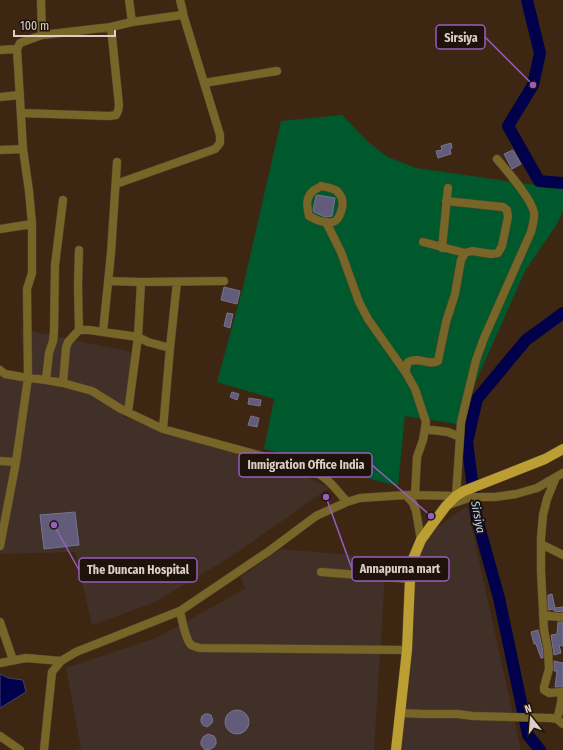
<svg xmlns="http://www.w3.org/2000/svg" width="563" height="750" font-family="'Fira Sans Condensed',sans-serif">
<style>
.industrial{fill:#413027}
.green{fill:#00582d}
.water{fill:#00014a;stroke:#423f6e}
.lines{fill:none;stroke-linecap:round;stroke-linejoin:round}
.river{stroke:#00014a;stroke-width:12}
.building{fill:#605c79;stroke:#787392}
.minor-casing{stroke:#57422e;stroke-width:9}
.major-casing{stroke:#57422e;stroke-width:11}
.minor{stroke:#776627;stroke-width:8}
.major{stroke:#bb9f32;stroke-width:10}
.labels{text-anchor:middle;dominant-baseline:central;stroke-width:4;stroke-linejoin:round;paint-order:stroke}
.water-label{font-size:12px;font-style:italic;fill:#bbd2fc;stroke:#1d130a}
.leader{fill:none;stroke:#985dc0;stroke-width:1.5}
.callout-dot{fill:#985dc0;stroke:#1d130a;stroke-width:1.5}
.callout{fill:#1d130a;stroke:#985dc0;stroke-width:1.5}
.callout-label{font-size:12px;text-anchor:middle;font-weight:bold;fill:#ddcfc3}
</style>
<rect width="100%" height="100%" fill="#3d2712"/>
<path class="industrial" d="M21,329L132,352L123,417L289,468L329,488L229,558L153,603L92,625L75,552L0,554V374L25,379Z
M467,506L521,750H394L417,541Z
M280,549L386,558L374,750H74L81,748L66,668L156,638L245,589L241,577Z"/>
<path class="green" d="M342,115L368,142L388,157L416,168L563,189V211L557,224L525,271L457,424L405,416L398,486L363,477L311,460L264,449L274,399L217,382L243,287L281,121Z"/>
<path class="water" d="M0,674L8,678L23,680L26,692L0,708Z"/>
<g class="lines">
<path class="river" d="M527,0L540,53L533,85L508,126L539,181L563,183
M540,750L528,735L499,598L477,519L467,442L477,399L526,340L563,313"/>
</g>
<path class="building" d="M451,143L452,148L450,149L451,154L438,158L436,151L442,150L441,146Z
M513,150L521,164L512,169L504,154Z
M317,195L335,198L332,216L325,217L314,212L313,210L316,196Z
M224,287L240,291L237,304L221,300Z
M227,313L233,314L230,328L224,326Z
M232,392L239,394L237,400L230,397Z
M249,398L261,400L260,406L248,404Z
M251,416L259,418L257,427L248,425Z
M75,512L79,545L44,549L40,515Z
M552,594L555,608L563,607V612L554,611V609L548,610V595Z
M558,622H563V646L559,645L561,653L554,655L551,635L557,634Z
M538,630L543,651V658H541L536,644H534L531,632Z
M554,661L563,663V686L559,687H555L557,671H554Z
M225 722a12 12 0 1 1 24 0a12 12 0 1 1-24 0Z
M205,714H208L211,715L213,721L211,724L207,727L203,725L201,722V719L202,716Z
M208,734L214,736L216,740V744L214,747L211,749L205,750L201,745V741L203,737Z"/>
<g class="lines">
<defs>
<path id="minor" d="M41,0L42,35
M129,0L132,22
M0,50L17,49
M204,83L277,71
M0,97L20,95
M21,113L109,116L116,115L118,111L119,105L111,27
M0,150L23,149
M116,184L215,149L220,143V135L183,14
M321,186C326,187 333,188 337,191C338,192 342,197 342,199C344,205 340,220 333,222C325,224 316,220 309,216C307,207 305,198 313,191C315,189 319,188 321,186Z
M326,222L341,252L359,302L368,319L382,339L406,373
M0,229L32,224
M423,242L465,253
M442,248L448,188
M79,250L78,286L79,330H89L138,337L148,342L170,348
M108,281L141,282
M103,332L111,253L117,162
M0,370L5,374L22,377L46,380L63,383L92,391L121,409L163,429L309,469C327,476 335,488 347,502
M46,380L49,353L53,341L54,332L55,265L63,200
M63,383L66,348L68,342L79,330
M128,412L138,337L141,282L224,281
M163,429L170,348L177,282
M425,429L448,432L460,437
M0,461L16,462
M556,477L547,499L543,515L541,538V571L544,630L548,650L549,669L544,687V690L549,693L561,692
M410,495L456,496L461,422L476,360L484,338L531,232C532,226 535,220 534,213C532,199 507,171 497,159
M415,495L417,457L423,440L426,422L415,389L406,373V368L408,362C418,356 430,366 438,361L446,322L455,294L461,260L465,253L472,251L491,254L498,253L502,246L508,217L507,210L503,207L446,201
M448,505L472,497H495L516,494L537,488L563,473
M541,544L563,555
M0,546L16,462L28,378L27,289L32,273V224L29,191L23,149L17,49L20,43L28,40L42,35L111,27L132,22L182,15L183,14V12L180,0
M321,572L410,579
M180,611C182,619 185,639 191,645C194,647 197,647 200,648L407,650
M543,615L559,617H563
M0,622L13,660
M0,663L26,658L61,661
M400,713L423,714H457L473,716L551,718L557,719L563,724
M557,719C559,711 563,701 561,692L563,691
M0,736L20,750
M44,750L52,672L61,661L76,652L180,611L269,551L316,516L347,502L360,498L406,495L413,503L416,511L421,540"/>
<path id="major" d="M396,750L407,650L410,579L413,559L421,540L431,526L446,506L456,496L464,491L545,459L563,449"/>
</defs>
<use href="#minor" class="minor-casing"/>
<use href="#major" class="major-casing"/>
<use href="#minor" class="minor"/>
<use href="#major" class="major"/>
</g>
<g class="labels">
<g class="water-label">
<text transform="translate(478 517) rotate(79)">Sirsiya</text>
</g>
</g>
<path class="leader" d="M533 85L485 37M431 516L372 465M326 497L352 569M54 525L79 570"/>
<g class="callout-dot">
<circle cx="533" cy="85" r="4"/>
<circle cx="431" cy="516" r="4"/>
<circle cx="326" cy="497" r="4"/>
<circle cx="54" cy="525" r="4"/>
</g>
<g class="callout">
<rect x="436" y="25" width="49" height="24" rx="4"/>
<rect x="239" y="453" width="133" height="24" rx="4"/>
<rect x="352" y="557" width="97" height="24" rx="4"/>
<rect x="79" y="558" width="118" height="24" rx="4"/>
</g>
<g class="callout-label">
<text x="461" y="42">Sirsiya</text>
<text x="306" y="469">Inmigration Office India</text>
<text x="400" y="573">Annapurna mart</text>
<text x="138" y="574">The Duncan Hospital</text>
</g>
<g transform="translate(531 718) rotate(343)" stroke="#1d130a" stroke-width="3" paint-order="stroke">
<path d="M0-3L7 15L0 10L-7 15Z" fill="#ddcfc3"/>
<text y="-6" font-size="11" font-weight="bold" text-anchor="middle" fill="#ddcfc3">N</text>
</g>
<path d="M14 30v6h101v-6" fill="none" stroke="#ddcfc3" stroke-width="2"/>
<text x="20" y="30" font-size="12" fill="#ddcfc3" stroke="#1d130a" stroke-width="3" paint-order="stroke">100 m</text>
</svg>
